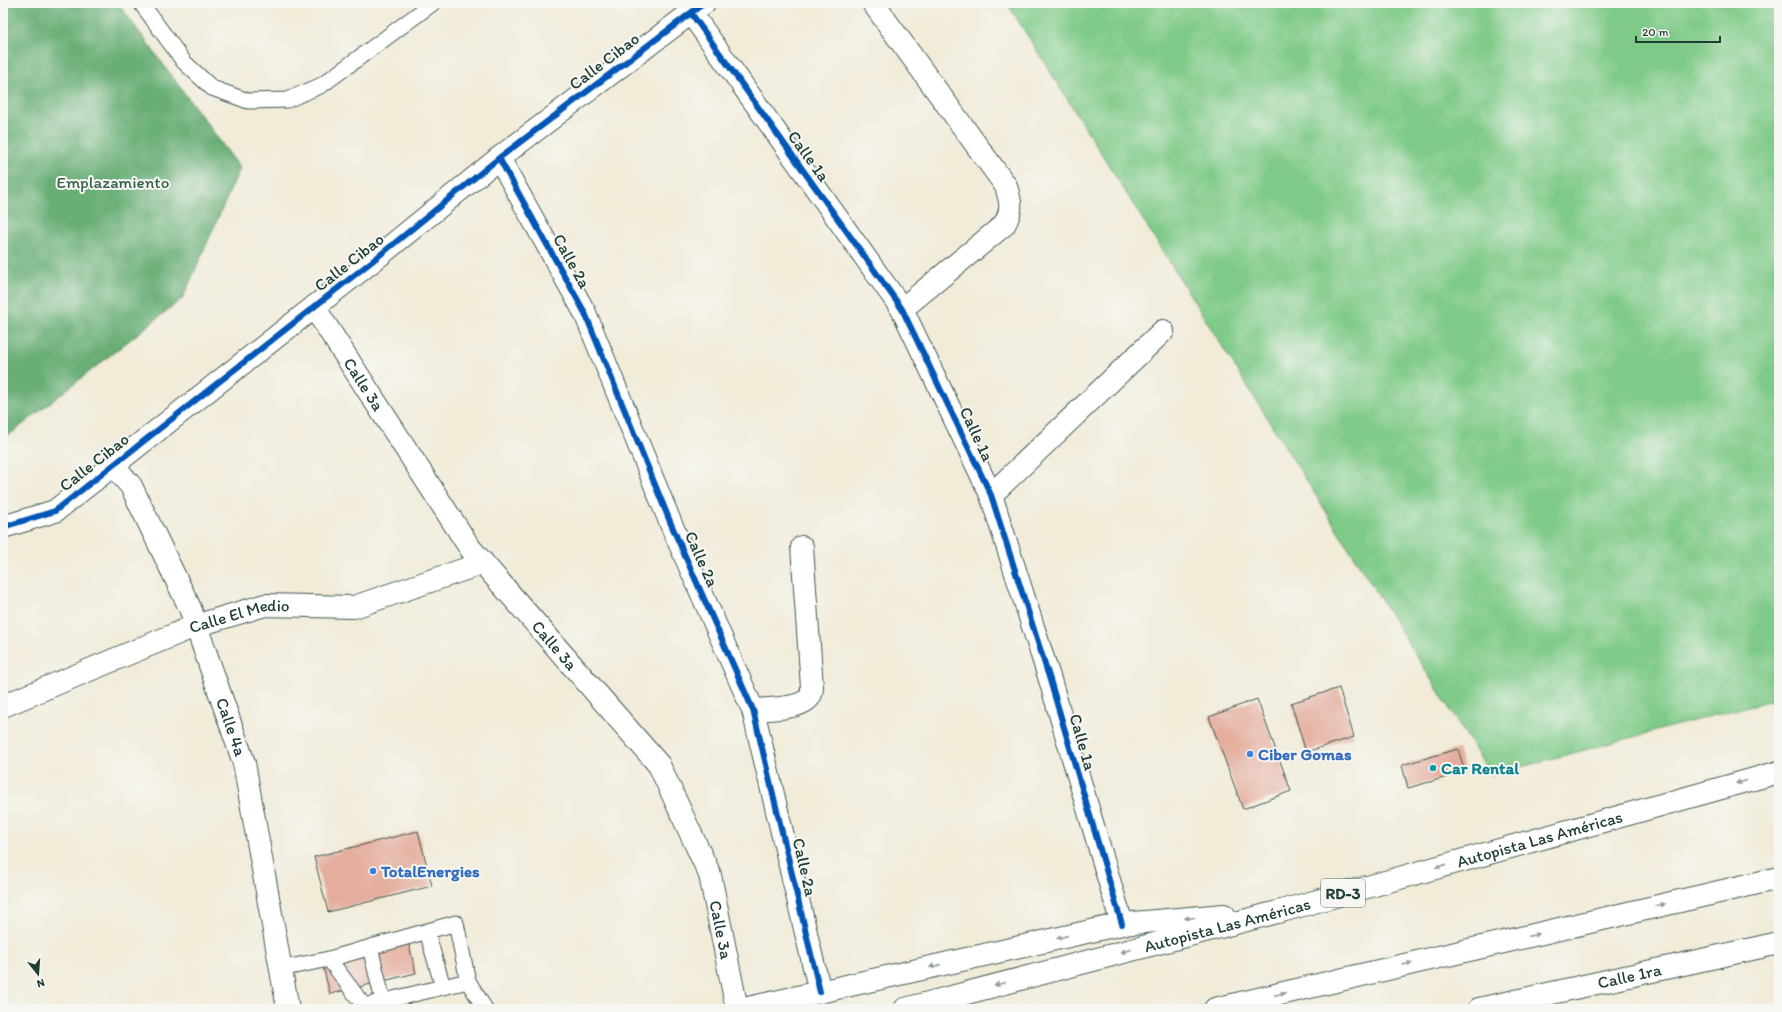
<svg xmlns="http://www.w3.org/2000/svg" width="1782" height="1012" font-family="Itim,sans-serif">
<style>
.green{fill:#7fca88;stroke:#4f845e}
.forest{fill:#67ae74;stroke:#437654}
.building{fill:#e4ad9d}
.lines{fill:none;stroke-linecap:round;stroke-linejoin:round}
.lane-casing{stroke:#3e574d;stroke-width:17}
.street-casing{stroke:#3e574d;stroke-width:24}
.secondary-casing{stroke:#3e574d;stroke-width:24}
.highway-casing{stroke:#3e574d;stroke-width:24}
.lane{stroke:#fff;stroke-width:15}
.street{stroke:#fff;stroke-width:22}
.secondary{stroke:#fff;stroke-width:22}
.highway{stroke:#fff;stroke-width:22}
.cycleway-casing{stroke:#f6f6f2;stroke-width:8}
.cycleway{stroke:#0057b8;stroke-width:6}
.oneway{fill:#8f9e9a}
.shop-dot{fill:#3f7fe0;stroke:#f6f6f2;stroke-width:1.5}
.culture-dot{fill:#0f9aa8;stroke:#f6f6f2;stroke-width:1.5}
.labels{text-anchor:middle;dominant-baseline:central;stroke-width:4;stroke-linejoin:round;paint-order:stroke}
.shield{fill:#f6f6f2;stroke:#60746d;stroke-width:1}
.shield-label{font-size:16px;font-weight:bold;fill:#1f3d34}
.street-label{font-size:17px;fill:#1f3d34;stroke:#f6f6f2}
.park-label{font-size:17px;fill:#376049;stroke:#f6f6f2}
.shop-label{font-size:17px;font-weight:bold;fill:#366cbe;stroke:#f6f6f2;text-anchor:start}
.culture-label{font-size:17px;font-weight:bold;fill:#0d838f;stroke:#f6f6f2;text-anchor:start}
</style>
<rect width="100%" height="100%" fill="#f6f6f2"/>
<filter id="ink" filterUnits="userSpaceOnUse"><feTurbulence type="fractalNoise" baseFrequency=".025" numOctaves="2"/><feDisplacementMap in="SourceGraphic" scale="8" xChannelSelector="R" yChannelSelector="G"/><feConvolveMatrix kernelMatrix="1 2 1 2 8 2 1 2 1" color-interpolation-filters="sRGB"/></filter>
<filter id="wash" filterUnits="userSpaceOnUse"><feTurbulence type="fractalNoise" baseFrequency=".012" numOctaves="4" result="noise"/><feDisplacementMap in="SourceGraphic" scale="16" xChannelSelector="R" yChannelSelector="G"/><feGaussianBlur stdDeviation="0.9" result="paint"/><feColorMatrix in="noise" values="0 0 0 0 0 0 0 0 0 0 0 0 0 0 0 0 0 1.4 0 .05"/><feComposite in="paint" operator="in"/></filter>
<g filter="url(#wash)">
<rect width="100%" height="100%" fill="#f1ebd8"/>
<path class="green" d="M1007,3H1779V698L1491,775Z"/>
<path class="forest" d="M3,3H118L240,168L183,298L3,440Z"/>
<g id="blocks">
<path class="building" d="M1339,688L1354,737L1306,752L1291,703Z
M1257,699L1291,791L1243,809L1209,717Z
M1458,749L1465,772L1408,788L1402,765Z
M418,831L432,886L328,912L314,857Z
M408,941L416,973L330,994L322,962Z"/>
</g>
</g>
<g filter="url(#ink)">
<use href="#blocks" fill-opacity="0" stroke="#3e574d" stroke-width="1"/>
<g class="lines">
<defs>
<path id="lane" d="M141,3L184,62L212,88L248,101L287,100L322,85L433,3
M427,932L443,987
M370,947L383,1001
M329,959L456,923L468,981
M280,969L329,959L364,1006
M364,1009V1006L468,981L485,1009"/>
<g id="street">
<path d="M873,3L1006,186C1011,203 1013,209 1004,225L902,309"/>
<path d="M691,13L902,309L991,495L1050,680L1122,924"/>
<path d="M499,158L585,313L671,524L753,710L820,992"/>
<path id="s1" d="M314,307L470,548L659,765L710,875L737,1009"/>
<path id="s2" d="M113,465L131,486L190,608L244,763L288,1009"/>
<path d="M991,495L1163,331"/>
<path d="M3,527L55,511L380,255L499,158L704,3"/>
<path id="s3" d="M3,706L195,626L265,605L354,607L483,563"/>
<path d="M753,710C767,709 803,709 810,696C812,693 812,689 812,687L802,547"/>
</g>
<g id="secondary">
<path id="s4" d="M1479,1009L1779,943"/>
</g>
<g id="highway">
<path d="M744,1009L1122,924L1224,915"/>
<path id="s5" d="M905,1009L1285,910L1779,772"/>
<path d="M1215,1009L1779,878"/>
</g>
</defs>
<use href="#lane" class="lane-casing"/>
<use href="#street" class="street-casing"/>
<use href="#secondary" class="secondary-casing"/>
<use href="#highway" class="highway-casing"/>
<use href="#lane" class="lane"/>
<use href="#street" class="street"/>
<use href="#secondary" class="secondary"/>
<use href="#highway" class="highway"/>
<defs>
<path id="cycleway" d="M691,13L902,309L991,495L1050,680L1122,924
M499,158L585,313L671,524L753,710L820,992
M3,527L55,511L380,255L499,158L704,3"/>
</defs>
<use href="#cycleway" class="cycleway-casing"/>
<use href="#cycleway" class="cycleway"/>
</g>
<defs><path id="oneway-solid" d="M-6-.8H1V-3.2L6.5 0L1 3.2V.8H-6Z"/></defs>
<g class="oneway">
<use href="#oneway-solid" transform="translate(1741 782) rotate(164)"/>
<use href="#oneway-solid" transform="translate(1441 866) rotate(164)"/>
<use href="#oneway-solid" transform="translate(1660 905) rotate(-13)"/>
<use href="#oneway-solid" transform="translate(1190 918) rotate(175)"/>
<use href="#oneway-solid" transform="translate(1534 935) rotate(-13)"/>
<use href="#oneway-solid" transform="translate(1062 937) rotate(167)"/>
<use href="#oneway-solid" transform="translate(1126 951) rotate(165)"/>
<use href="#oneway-solid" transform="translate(1407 964) rotate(-13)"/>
<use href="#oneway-solid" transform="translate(935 966) rotate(167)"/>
<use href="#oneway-solid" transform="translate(1000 984) rotate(165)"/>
<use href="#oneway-solid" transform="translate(1280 994) rotate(-13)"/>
</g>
</g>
<g class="shop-dot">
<circle cx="1250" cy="754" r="4"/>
<circle cx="373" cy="871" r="4"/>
</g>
<circle class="culture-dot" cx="1433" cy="768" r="4"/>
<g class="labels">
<rect class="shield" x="1321" y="879" width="44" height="28" rx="3"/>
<g class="shield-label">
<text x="1343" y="893">RD-3</text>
</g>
<g class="street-label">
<text transform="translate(604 61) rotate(-37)">Calle Cibao</text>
<text transform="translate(809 156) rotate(54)">Calle 1a</text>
<text transform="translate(572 261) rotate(61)">Calle 2a</text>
<text transform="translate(349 262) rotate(-38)">Calle Cibao</text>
<text stroke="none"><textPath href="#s1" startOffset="92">Calle 3a</textPath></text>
<text transform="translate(977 434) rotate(65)">Calle 1a</text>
<text transform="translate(94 462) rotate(-38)">Calle Cibao</text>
<text transform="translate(702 559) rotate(66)">Calle 2a</text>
<text stroke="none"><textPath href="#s3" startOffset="254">Calle El Medio</textPath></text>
<text stroke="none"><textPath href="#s1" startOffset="416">Calle 3a</textPath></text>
<text stroke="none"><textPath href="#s2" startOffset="289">Calle 4a</textPath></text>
<text transform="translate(1083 742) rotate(74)">Calle 1a</text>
<text stroke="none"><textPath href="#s5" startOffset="657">Autopista Las Américas</textPath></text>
<text transform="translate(805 867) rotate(77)">Calle 2a</text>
<text stroke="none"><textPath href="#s5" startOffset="333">Autopista Las Américas</textPath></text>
<text stroke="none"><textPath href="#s1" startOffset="752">Calle 3a</textPath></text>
<text stroke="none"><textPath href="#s4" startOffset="154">Calle 1ra</textPath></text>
</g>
<g class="park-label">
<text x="113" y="182">Emplazamiento</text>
</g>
<g class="shop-label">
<text x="1258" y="754">Ciber Gomas</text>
<text x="381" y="871">TotalEnergies</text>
</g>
<g class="culture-label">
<text x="1441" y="768">Car Rental</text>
</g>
</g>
<rect width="1782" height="1012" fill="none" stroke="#f6f6f2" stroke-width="16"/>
<g transform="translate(38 974) rotate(163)" stroke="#f6f6f2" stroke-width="3" paint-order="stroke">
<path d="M0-3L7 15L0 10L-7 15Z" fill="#1f3d34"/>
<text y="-6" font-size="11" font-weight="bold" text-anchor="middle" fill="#1f3d34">N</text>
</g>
<path d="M1636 36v6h84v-6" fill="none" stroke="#1f3d34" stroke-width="2"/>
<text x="1642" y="36" font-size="12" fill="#1f3d34" stroke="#f6f6f2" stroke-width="3" paint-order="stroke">20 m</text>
</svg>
